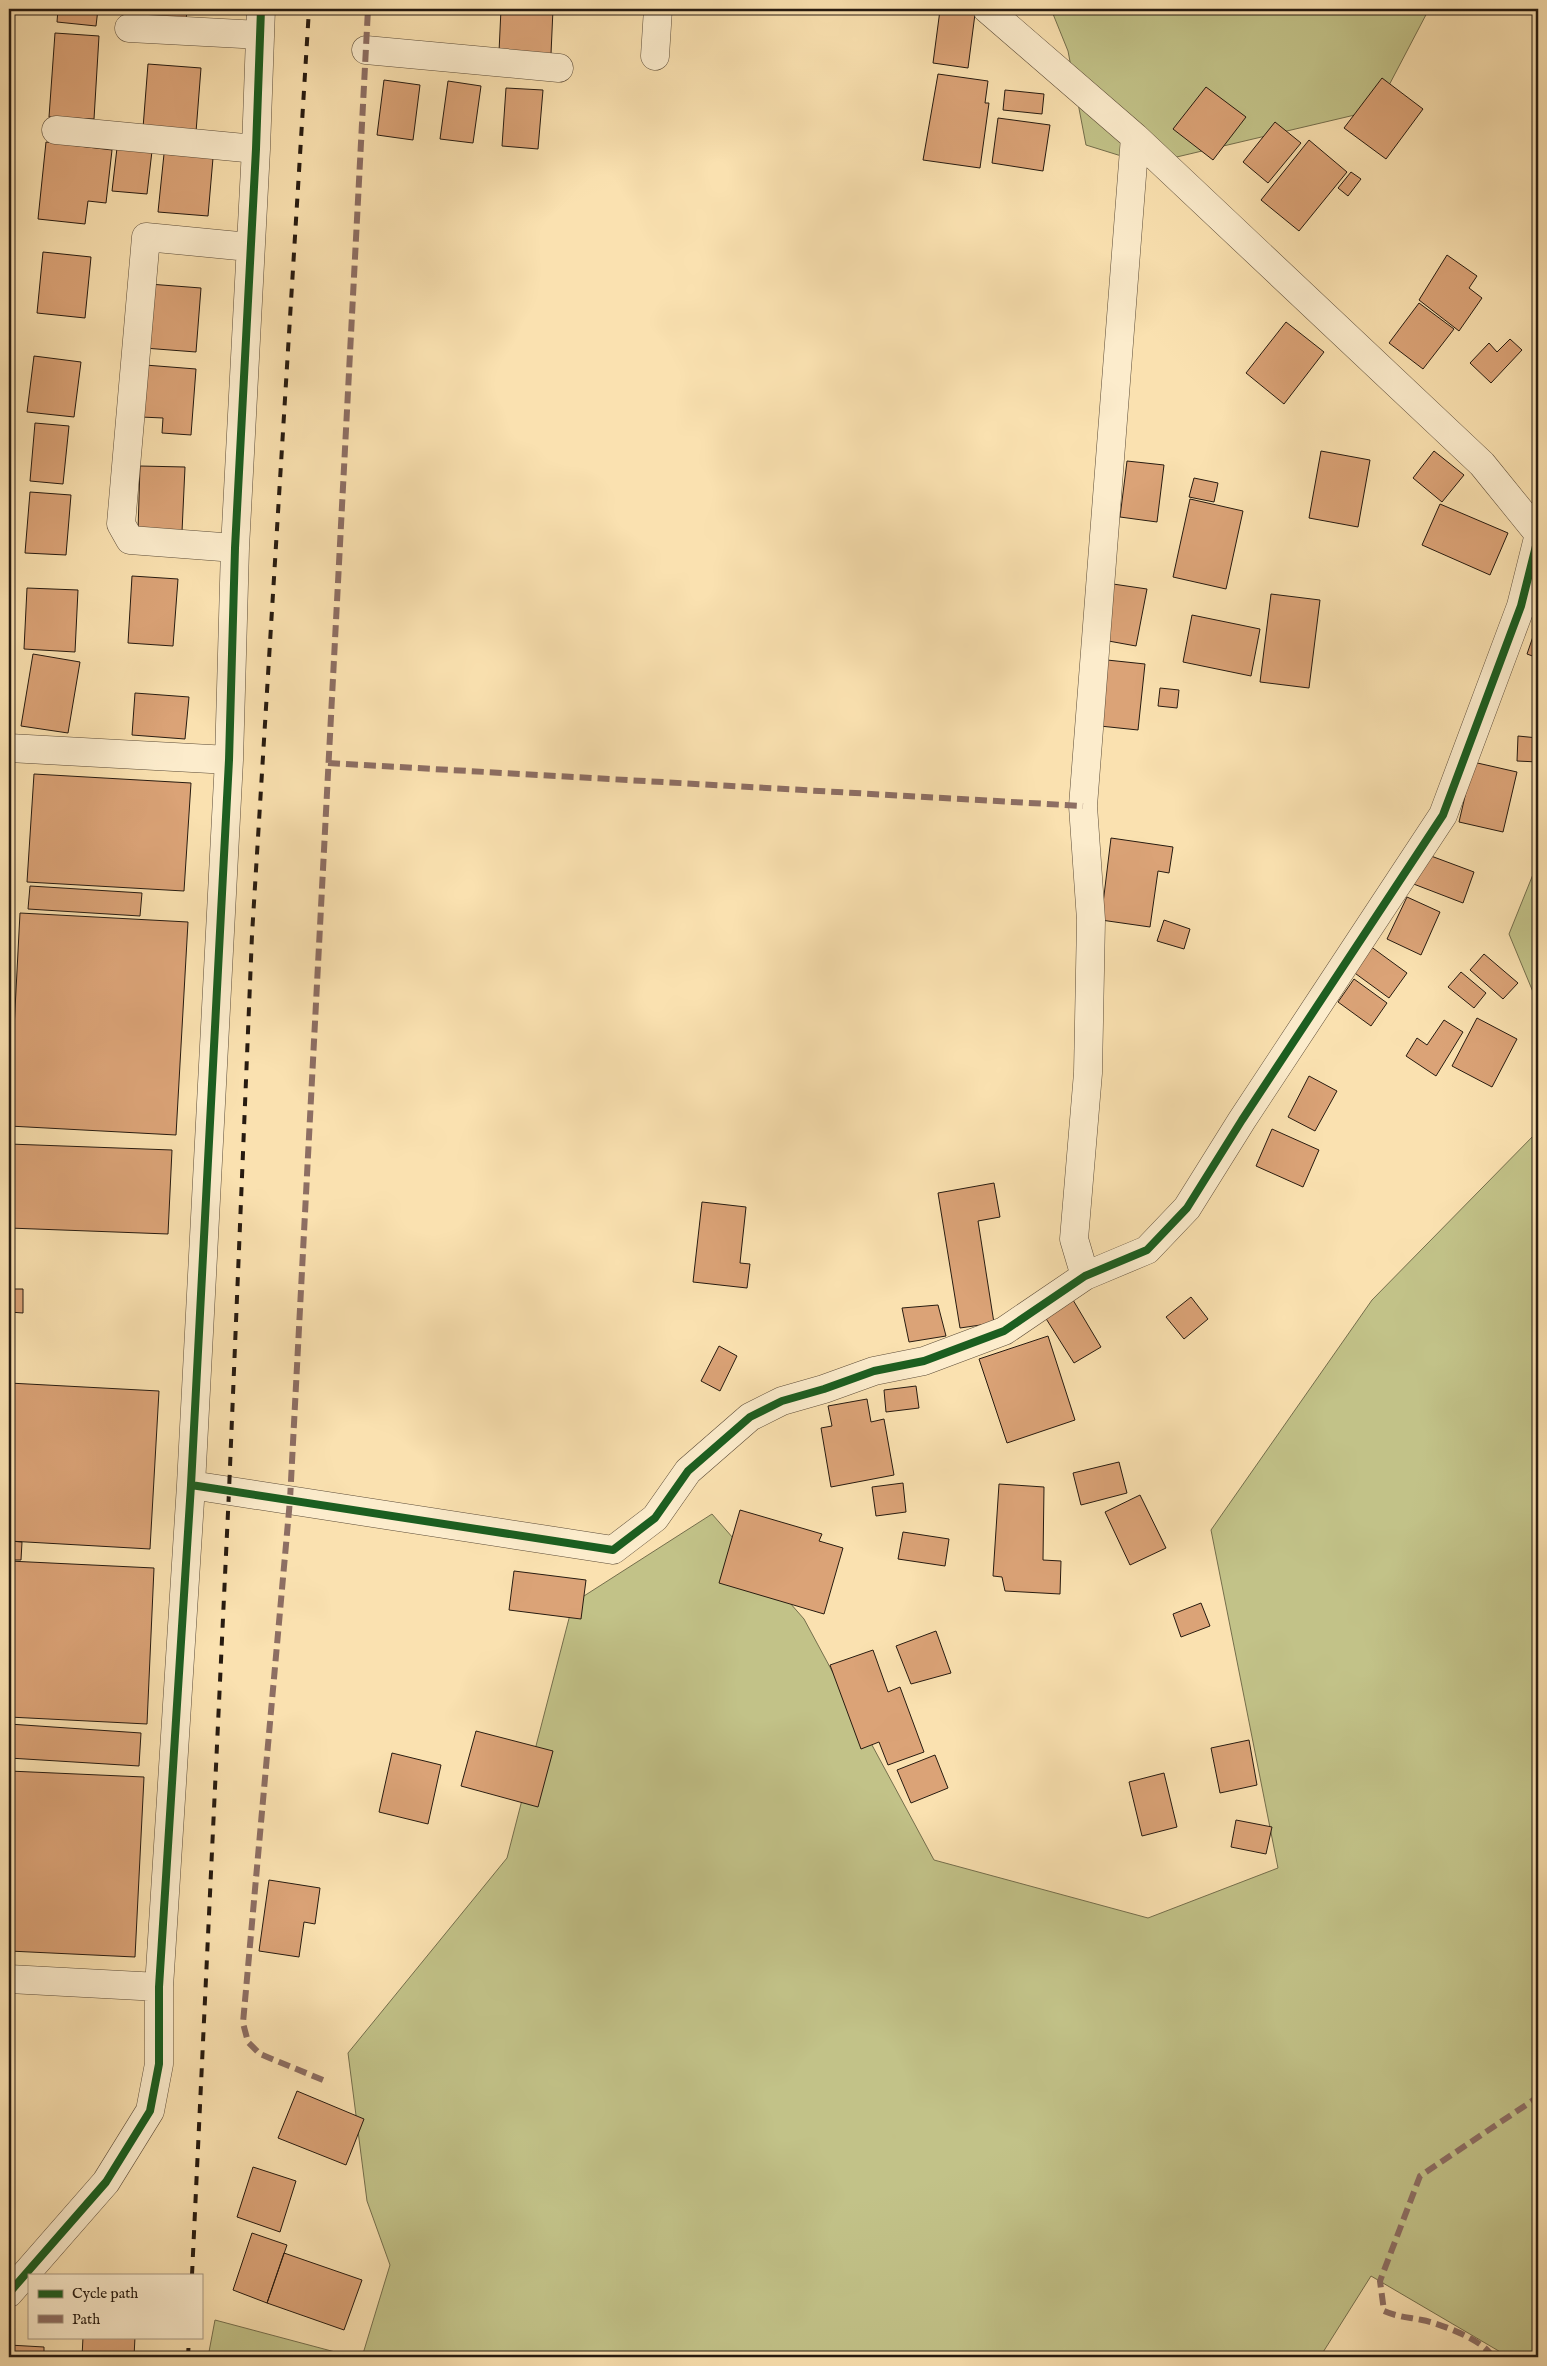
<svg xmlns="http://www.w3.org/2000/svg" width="1547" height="2366" font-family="'IM FELL English',serif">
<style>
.green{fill:#c2c288;stroke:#746e4c}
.building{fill:#dba377;stroke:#271b10}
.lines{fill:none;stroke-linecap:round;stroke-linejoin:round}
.minor-casing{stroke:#5c4c38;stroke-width:29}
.minor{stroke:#fceccc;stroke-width:28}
.rail{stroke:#271b10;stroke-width:4;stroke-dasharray:9 9;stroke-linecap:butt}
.quiet{stroke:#8d6e63;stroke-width:6;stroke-dasharray:12 6;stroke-linecap:butt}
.cycleway-casing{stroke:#fceccc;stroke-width:11}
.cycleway{stroke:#1b5e20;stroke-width:8}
</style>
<rect width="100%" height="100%" fill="#fae1b0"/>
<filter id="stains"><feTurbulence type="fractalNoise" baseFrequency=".004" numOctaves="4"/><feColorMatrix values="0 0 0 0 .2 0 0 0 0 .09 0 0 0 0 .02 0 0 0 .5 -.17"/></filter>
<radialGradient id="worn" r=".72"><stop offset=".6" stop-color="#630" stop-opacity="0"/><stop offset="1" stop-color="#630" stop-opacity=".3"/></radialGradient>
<path class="green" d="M1051,9H1429L1376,110L1147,164L1086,145L1068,51Z
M1538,862V1004L1509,934Z
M1538,1131V2357H1509L1371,2276L1320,2357H362L390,2265L367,2201L348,2053L507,1858L573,1603L712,1514L804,1619L934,1860L1148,1918L1278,1868L1211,1530L1372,1300Z
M215,2320L354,2357H208Z"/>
<path class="building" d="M58,9H98L96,26L57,22Z
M138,9H187L186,22L137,19Z
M373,9H421V13L373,11Z
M501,9H553L551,54L499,52Z
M940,10L975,14L968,68L933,63Z
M55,33L99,36L94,119L49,117Z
M148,64L201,68L196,132L143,128Z
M938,74L988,81L985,103H989L980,168L923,160Z
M1382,78L1423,109L1386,159L1344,128Z
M384,80L420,85L413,140L377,135Z
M448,81L481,86L473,143L440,139Z
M1206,87L1246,117L1213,160L1173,129Z
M506,88L543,90L538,149L502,146Z
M1005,90L1044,94L1042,114L1003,110Z
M998,118L1050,125L1043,171L992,163Z
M1275,122L1301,143L1268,183L1243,162Z
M1309,140L1347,172L1299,231L1261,200Z
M46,142L112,150L106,203L88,201L85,224L38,219Z
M117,148L152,151L147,194L112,191Z
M164,154L213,158L208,216L158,212Z
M1351,172L1361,179L1348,196L1338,188Z
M43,252L91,257L85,318L37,313Z
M1447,255L1477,276L1469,288L1482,298L1459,331L1419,300Z
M149,284L201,288L196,352L144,348Z
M1419,303L1454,329L1423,369L1389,343Z
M1286,322L1324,352L1284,404L1246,373Z
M1510,339L1522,350L1491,383L1470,363L1489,343L1497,352Z
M34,356L81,362L74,417L27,412Z
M145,365L196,369L191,435L162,433L163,418L141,417Z
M35,423L69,426L63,484L30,481Z
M1321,451L1370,460L1358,527L1309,518Z
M1434,451L1464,475L1442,502L1413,478Z
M1127,461L1164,465L1157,522L1120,517Z
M140,466L185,467L182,532L138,531Z
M1194,478L1218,483L1214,502L1189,497Z
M30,492L71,495L66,555L25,553Z
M1190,499L1243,511L1226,589L1173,577Z
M1440,504L1508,533L1490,575L1422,545Z
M132,576L178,579L173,646L128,643Z
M1113,584L1147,589L1136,646L1103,640Z
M27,588L78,590L75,652L24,649Z
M1271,594L1320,600L1309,688L1260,682Z
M1192,615L1260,629L1251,676L1183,662Z
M1538,622V658L1527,654Z
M33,654L80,662L68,733L21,726Z
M1107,660L1145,664L1138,730L1100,726Z
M1160,688L1179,690L1177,708L1158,706Z
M135,693L189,697L185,739L132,735Z
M1518,736L1538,738V762L1517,761Z
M1473,762L1517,772L1503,832L1459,822Z
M34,774L191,783L184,891L27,882Z
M1111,838L1173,847L1169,873L1158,871L1150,927L1101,920Z
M1423,853L1474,872L1463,903L1411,883Z
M30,886L142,893L140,916L28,909Z
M1407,897L1440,912L1421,955L1387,939Z
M20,913L188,922L176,1135L9,1126Z
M1164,920L1190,929L1184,949L1157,941Z
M1370,946L1407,973L1389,998L1352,971Z
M1484,954L1518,983L1503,999L1470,970Z
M1461,972L1486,993L1474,1008L1448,987Z
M1354,979L1387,1003L1371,1026L1338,1002Z
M1477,1018L1517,1039L1492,1087L1452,1066Z
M1444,1020L1463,1032L1436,1076L1406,1056L1417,1038L1427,1045Z
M1309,1076L1337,1091L1315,1131L1288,1117Z
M1272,1129L1319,1150L1303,1187L1256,1166Z
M9,1144L172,1150L168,1234L9,1228Z
M994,1183L1000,1217L978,1221L994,1323L960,1328L938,1193Z
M702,1202L746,1207L740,1263L750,1264L747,1288L693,1282Z
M9,1289H23V1313L9,1312Z
M1191,1297L1208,1319L1184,1339L1166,1317Z
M1073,1300L1101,1347L1074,1363L1045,1317Z
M938,1305L946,1336L909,1342L902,1308Z
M1048,1336L1075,1420L1007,1443L979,1359Z
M719,1346L737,1356L720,1391L701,1381Z
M9,1383L159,1391L150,1549L9,1541Z
M916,1386L919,1408L886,1412L884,1390Z
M867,1399L871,1422L884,1419L894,1475L831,1487L821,1428L832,1426L828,1406Z
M1119,1462L1127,1493L1081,1505L1073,1473Z
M903,1483L906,1512L876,1516L872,1487Z
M999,1484L1044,1487L1043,1560L1061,1561L1060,1594L1005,1591L1002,1577L993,1576Z
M1140,1495L1166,1548L1130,1565L1105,1512Z
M740,1510L822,1534L819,1541L843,1548L824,1614L719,1583Z
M903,1532L949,1539L945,1566L898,1559Z
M9,1541L22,1542L21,1560H9Z
M9,1561L154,1568L147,1724L9,1717Z
M514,1571L586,1580L581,1619L509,1610Z
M1201,1603L1210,1626L1181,1637L1173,1614Z
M936,1631L951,1673L911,1684L896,1646Z
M873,1650L888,1692L900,1687L924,1752L888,1765L879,1742L861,1749L830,1665Z
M9,1724L141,1733L139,1766L9,1758Z
M476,1731L553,1751L538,1807L461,1786Z
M1249,1740L1257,1785L1220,1793L1211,1748Z
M392,1753L441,1765L428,1824L379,1812Z
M935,1755L948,1788L911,1803L897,1770Z
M9,1771L144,1777L135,1957L9,1951Z
M1164,1773L1177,1827L1142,1836L1129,1782Z
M1236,1820L1272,1827L1266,1854L1231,1847Z
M269,1880L320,1888L315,1924L304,1922L299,1957L259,1951Z
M297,2091L364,2119L346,2165L278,2138Z
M253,2167L296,2181L280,2232L237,2217Z
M252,2233L287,2245L267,2303L233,2290Z
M284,2253L362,2280L344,2330L267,2303Z
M83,2337H135L134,2357H82Z
M9,2345L44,2347V2357H9Z"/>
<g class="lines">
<defs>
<path id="minor" d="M987,9L1135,137L1482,464L1538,533
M129,28L259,35
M366,50L559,68
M655,56L658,9
M56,130L256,149
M235,548L130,540L121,524L146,237L249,247
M9,748L229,760
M1085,1276L1074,1239L1088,1073L1091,920L1083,806L1135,137
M191,1485L613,1550L655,1518L688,1471L750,1417L782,1401L824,1389L874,1371L924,1361L1004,1331L1085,1276L1147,1250L1187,1208L1242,1120L1443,815L1521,606L1538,538
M9,1979L159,1987
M9,2293L106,2182L150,2111L159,2064V1987L191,1485L229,760L235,548L256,149L261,9"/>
</defs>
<use href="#minor" class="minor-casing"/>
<use href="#minor" class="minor"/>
<path class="rail" d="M192,2275L229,1491L252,935L309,9
M188,2357L189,2337"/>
<path class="quiet" d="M328,763L1083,806
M323,2080L260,2054L248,2042L243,2023L290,1500L368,9
M1492,2357C1486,2341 1439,2323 1422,2320C1407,2317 1398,2317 1384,2311L1380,2281L1420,2176L1538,2097"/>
<defs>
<path id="cycleway" d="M191,1485L613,1550L655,1518L688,1471L750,1417L782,1401L824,1389L874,1371L924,1361L1004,1331L1085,1276L1147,1250L1187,1208L1242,1120L1443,815L1521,606L1538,538
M9,2293L106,2182L150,2111L159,2064V1987L191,1485L229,760L235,548L256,149L261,9"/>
</defs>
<use href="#cycleway" class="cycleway-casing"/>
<use href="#cycleway" class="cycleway"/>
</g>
<rect width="1547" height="2366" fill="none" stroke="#fae1b0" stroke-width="30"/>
<rect x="10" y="10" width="1527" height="2346" fill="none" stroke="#271b10" stroke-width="2.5"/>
<rect x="15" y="15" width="1517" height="2336" fill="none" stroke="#271b10"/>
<rect x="28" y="2274" width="175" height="65" fill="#fceccc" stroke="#a79881"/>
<rect x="38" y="2290" width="25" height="8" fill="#1b5e20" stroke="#a79881"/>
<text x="72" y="2298" font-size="15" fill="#271b10">Cycle path</text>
<rect x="38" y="2315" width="25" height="8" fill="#8d6e63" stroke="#a79881"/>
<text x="72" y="2324" font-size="15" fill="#271b10">Path</text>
<rect width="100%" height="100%" filter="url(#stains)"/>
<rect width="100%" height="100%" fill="url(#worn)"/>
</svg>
